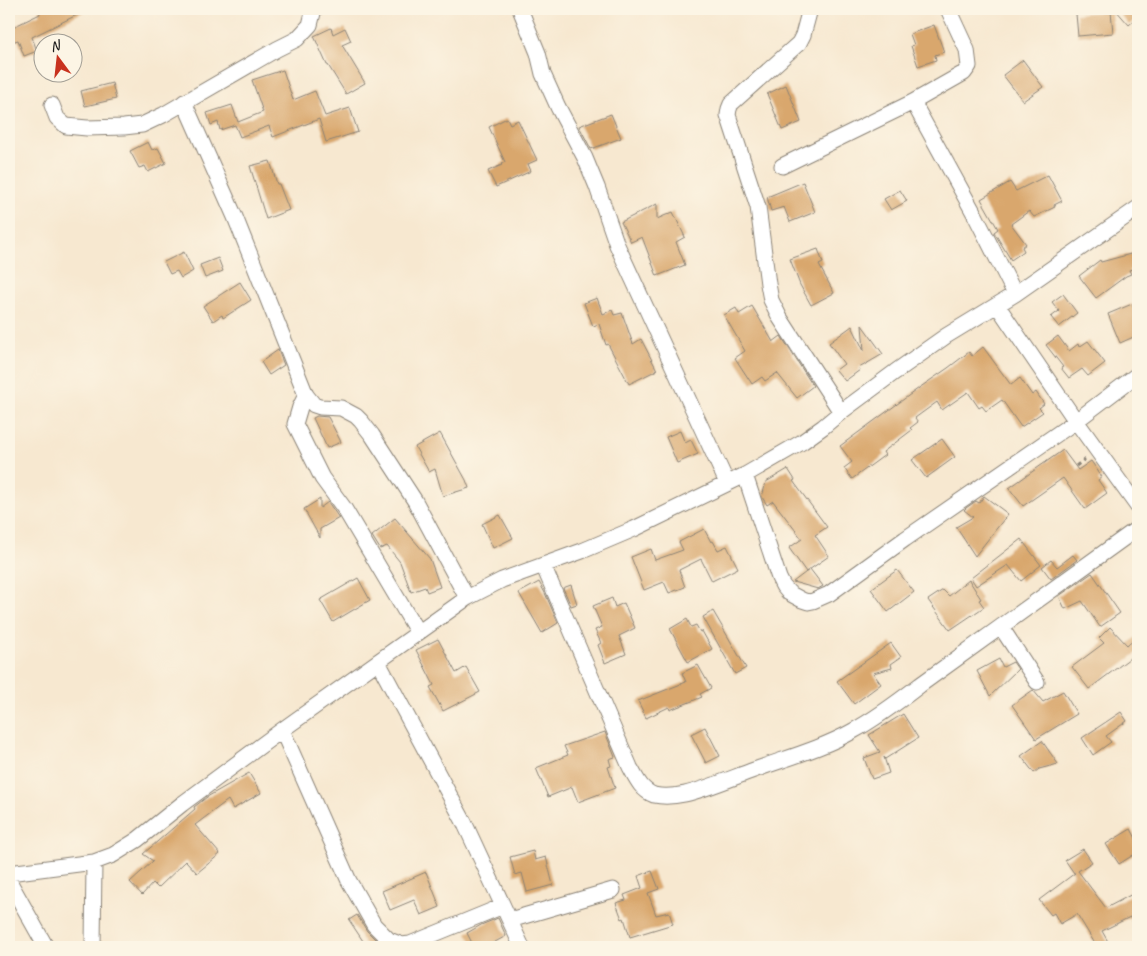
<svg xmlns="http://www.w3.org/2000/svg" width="1147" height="956" font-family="Caveat,sans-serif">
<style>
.building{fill:#d9a76d}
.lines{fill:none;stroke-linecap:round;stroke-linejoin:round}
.street-casing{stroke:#8a8276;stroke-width:17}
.path{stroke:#8a8276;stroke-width:3;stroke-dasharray:4 4;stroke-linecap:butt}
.street{stroke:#fff;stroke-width:15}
</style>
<rect width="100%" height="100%" fill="#fcf5e5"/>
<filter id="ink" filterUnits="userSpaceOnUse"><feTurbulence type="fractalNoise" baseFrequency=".02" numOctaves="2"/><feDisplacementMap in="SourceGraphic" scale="10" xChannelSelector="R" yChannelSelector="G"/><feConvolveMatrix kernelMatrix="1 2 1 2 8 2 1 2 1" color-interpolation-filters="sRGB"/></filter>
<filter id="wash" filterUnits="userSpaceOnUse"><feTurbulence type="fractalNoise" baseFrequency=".0096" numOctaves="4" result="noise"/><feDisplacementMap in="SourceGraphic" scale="20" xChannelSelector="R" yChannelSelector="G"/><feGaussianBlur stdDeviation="1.12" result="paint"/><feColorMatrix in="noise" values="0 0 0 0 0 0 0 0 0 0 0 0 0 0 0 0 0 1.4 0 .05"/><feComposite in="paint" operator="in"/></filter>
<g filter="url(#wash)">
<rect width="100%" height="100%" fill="#f7e8d0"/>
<g id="blocks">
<path class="building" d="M39,9H89L32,37L37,51L24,56L18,40L9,43V29L40,14Z
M1115,9H1138V17L1129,25Z
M1111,11L1113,33L1078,36L1076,14Z
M934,25L944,52L935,55L936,60L918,66L911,46L914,45L910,34Z
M331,28L333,34L345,28L351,41L342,45L365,83L346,94L328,65H327L314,36Z
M1023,60L1043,87L1023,101L1003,75Z
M283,70L293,100L315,91L325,116L350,108L358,132L326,142L319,119L273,137L269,126L240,137L235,125L220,130L218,122L211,125L207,113L232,105L238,122L263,112L252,80Z
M112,83L116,99L85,106L81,91Z
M786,85L801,122L782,130L767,94Z
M611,114L621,138L591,149L579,126Z
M507,118L510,124L518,120L537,160L528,164L531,171L496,187L488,171L502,165L501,164L505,162L489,127Z
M148,142L152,150L158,148L166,163L148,172L145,166L139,168L130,151Z
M270,161L277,184H279L289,210L266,219L250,166Z
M1048,175L1062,201L1054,205L1055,207L1034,217L1029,211L1011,224L1026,244L1022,247L1024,251L1011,260L994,232L998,229L981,199L1010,182L1016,191Z
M803,182L815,212L790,222L784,207L771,211L767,197Z
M900,190L907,201L891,210L884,199Z
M657,204V219L673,212L685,237L676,242L685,265L657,276L642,237L631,242L621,222Z
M818,249L823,263L819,265L834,293L811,305L800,285L790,259Z
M184,252L193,271L181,278L177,271L170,274L164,262Z
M1138,252V267L1129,270L1131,274L1126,276L1096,298L1079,276L1100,260L1101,262Z
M218,258L223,271L205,278L200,265Z
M240,282L251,300L223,318L222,315L213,321L203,306Z
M1063,294L1077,313L1059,327L1051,317L1059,311L1052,302Z
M597,298L603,314L612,310L614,315L622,313L633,344L641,339L657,370L629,384L608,344L606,345L599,324L593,326L584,303Z
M1132,304L1138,319V335L1120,343L1108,314Z
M752,306L773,342L781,336L813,386L797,398L777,373L765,381L762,377L752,384L735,358L745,351L724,315L736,308L739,314Z
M862,325L883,354L859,368L860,370L845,381L836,370L844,364L829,343L852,326L864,351Z
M1058,336L1069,351L1078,344L1079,347L1088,341L1105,363L1088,376L1082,369L1069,378L1061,368L1063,367L1046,345Z
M983,347L1011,385L1020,378L1032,395L1036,392L1044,404L1039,408L1043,412L1021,427L1002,400L986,411L982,406L979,408L968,392L942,410L937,402L915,418L918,422L910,428L912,430L883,452L885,455L852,479L844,468L852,462L840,446L919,388L948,368L969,352L972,356Z
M278,350L284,365L269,375L261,362Z
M317,416L328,417L341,442L327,448L313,418Z
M680,431L685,443L691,440L698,454L677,463L666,437Z
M440,433L466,480L469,488L443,496L435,469L429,472L415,447Z
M942,439L955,457L926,478L912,460Z
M1063,450L1078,470L1091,461L1102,477L1098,480L1107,493L1085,509L1063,478L1023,506L1009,488Z
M788,469L795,480L793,481L827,527L815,535L829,556L806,572L789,548L802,539L773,501L767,505L762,497L766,482Z
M984,496L1008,514L975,556L956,527L973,517L964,510L966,508L976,501L979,503Z
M320,499V508L328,502L339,518L320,529V538L304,509Z
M500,515L513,538L493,548L482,524Z
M395,518L430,559L440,587L427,592L425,587L411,592L400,562L387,546L380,549L372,536Z
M704,529L711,542L713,541L718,550L727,546L738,568L712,581L701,559L679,570L685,587L669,593L664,582L644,590L631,557L651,549L655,560L683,550L679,542Z
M1021,539L1041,565L1021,581L1008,565L976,586L971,578Z
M1073,555L1077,560L1051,579L1042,567L1051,560L1057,567Z
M810,569L823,586L818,589L793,582Z
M897,570L914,592L888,612L871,589Z
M1092,573L1120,613L1100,627L1082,601L1065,609L1059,596Z
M358,578L370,600L333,622L320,600Z
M969,580L981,599L979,600L984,607L950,630L928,600L943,590L949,596Z
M539,582L545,593L558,623L542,633L519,593Z
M571,585L577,604L571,606L563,588Z
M612,598L615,607L624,603L635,628L619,636L626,654L605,663L598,645L601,643L595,630L602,627L593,606Z
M713,611L746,668L735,674L703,617Z
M687,619L691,627L696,625L700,632L702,631L712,649L688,662L670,629Z
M1110,627L1127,645L1138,635V652L1089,689L1072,667L1104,643L1099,638Z
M438,639L456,673L466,667L480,692L443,711L430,687L434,685L416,650Z
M891,643L901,657L891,664L892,668L873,673L881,684L854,704L837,681Z
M999,659L1003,667L1013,662L1018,669L990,696L977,671Z
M698,665L711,688L700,694L702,697L670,710L669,707L646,718L638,701L686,682L682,673Z
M1033,690L1043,702L1063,691L1077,714L1036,739L1012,705Z
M1121,712L1127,721L1106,736L1111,742L1093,755L1082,738Z
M903,714L918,738L885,759L884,757L889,773L872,779L864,758L880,752L869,735Z
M705,727L720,756L706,763L691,734Z
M605,732L615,757L609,759L611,766L608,767L615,788L578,802L572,787L548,797L536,768L568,755L564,746Z
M1042,741L1058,764L1039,769L1034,773L1021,756Z
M249,773L261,793L233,809L228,800L195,825L220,854L197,873L186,861L158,888L153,883L142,895L130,882L153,861L143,854L195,809L194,807L207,797Z
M1131,829L1138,842V852L1119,864L1106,844Z
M1083,849L1092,862L1078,871L1106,908L1138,891V933L1130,917L1102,931L1111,947H1097L1077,914L1060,924L1054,913L1051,915L1039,900L1075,873H1074L1065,860Z
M533,851L535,860L546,857L553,885L527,892L522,873L515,875L510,857Z
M652,871L659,889L648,893L656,915L669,912L673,924L630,937L624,918L622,919L616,903L626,900L624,895L642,888L638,876Z
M426,872L440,907L421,915L414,900L390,910L382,891Z
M357,915L367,931L381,945L378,947H367L349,920Z
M498,918L506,936L486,947H474L467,933L481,925Z"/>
</g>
</g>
<g filter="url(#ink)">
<use href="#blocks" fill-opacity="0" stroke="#8a8276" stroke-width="1"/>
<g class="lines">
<defs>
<path id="street" d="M520,9L538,53L543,74L558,107L585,158L597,187L617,245L727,483
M810,9L803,35L799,43L731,104L729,109L728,115L758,207L768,284L771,300L780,318L841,412
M184,102L235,217L306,395L314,405L320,407L341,408L356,416L361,421L372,435L415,501L467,598
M913,102L975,215L1015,294
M52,105L57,118L66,126L87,128L124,127L142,125L163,115L277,49L297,39L310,25L314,9
M782,166L913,102L964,73L969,66L967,50L948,9
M997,305L1076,421L1138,507
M306,395L300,407L295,424L322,478L344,508L418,633
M745,475L779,578L783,586L789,593L802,600L808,602L813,601L829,594L905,539L1076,421L1138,374
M543,565L630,767C636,778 641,790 654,795C663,797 676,796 685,794C707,789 732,778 754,770C787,758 823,748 853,731C877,718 898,702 920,685L1138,528
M1001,627L1037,682
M378,662L464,822L522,947
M282,730L349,881L374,925L389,940L402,945L410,944L503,906
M9,873L94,862L113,855L137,840L182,804L282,730L467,598L502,580L582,551L634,529L745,475L802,442L823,427L841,412L895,372L946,336L1015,294L1138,208
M9,881L46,947
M510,920L613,890
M93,947L94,862"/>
</defs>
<use href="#street" class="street-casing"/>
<path class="path" d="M1076,466L1085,459"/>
<use href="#street" class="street"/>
</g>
</g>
<rect width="1147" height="956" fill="none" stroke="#fcf5e5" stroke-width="30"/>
<g transform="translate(58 58) rotate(345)"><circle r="24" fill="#fcf5e5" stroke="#a29e95"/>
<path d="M0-4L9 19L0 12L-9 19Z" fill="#c8321e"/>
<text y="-8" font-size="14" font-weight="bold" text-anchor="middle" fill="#1c1c1c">N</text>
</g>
</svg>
